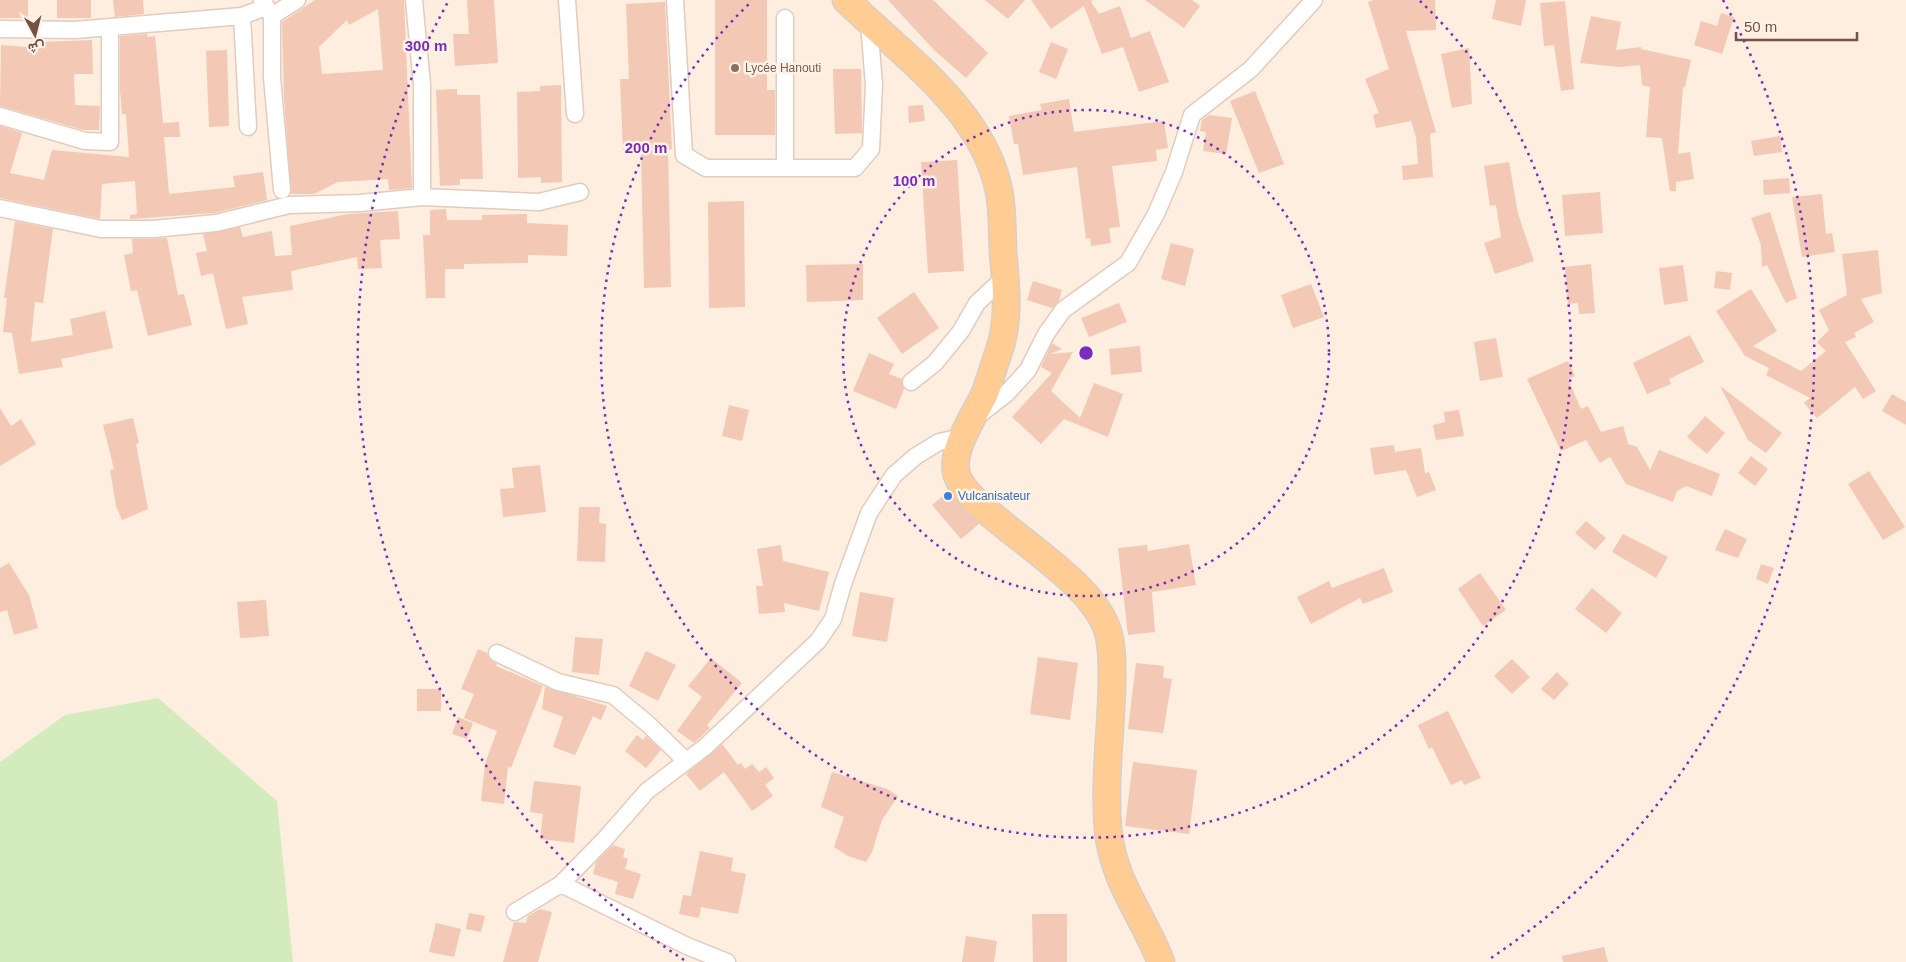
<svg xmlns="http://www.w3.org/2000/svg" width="1906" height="962" font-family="Helvetica,Vazirmatn,sans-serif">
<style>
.green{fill:#d4ebbd}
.building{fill:#f3c8b5;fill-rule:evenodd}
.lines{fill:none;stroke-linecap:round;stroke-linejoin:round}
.street-casing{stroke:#e3cbbe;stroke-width:19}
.primary-casing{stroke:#d8cfcb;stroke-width:29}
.street{stroke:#fff;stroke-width:16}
.primary{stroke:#ffcc94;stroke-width:26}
.ring{fill:none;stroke:#7b2cbf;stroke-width:2.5;stroke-dasharray:2.5 5}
.education-dot{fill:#8d6e63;stroke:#fff3e6;stroke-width:2}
.shop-dot{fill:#3f7fe0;stroke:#fff3e6;stroke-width:2}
.labels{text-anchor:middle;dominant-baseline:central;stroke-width:5;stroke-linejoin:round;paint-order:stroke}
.education-label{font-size:12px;fill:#785e54;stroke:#fff3e6;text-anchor:start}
.shop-label{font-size:12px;fill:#366cbe;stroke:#fff3e6;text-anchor:start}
.centre{fill:#7b2cbf;stroke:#fff3e6;stroke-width:2.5}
.ring-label{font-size:15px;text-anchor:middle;font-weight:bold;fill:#7b2cbf;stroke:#fff3e6;stroke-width:5;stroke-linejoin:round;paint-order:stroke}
</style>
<rect width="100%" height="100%" fill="#fdeedf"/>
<path class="green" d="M158,698L277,801L293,962H0V762L65,715Z"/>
<path class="building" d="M0,0H28V18H0Z
M57,0H91V18H57Z
M113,0H143L144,14L115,17Z
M315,0H404L412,188L389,190L388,179L338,182L314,194H291L284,98L282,22ZM378,9L383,70L322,74L319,47L347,20L349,25Z
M467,0H494L498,63L455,66L453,34H469Z
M715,0H767V90H775V135H715Z
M888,0H933L988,53L966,78L934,50Z
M985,0H1025L1008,19Z
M1031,0H1093L1091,2L1099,14L1120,6L1131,38L1150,31L1169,82L1139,92L1123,47L1102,54L1084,6L1051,29Z
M1145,0H1192L1200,6L1184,28Z
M1375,0H1435L1436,30L1406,31L1436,132L1430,134L1433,177L1403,180L1402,166L1418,164L1416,137L1411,121L1376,128L1373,115L1379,113L1365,79L1389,69L1368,2Z
M1496,0H1526L1521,26L1492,19Z
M1565,1L1574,89L1561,91L1554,45L1544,46L1540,3Z
M665,2L672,149L668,150L671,287L644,288L641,150L623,151L620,79H629L626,4Z
M1721,13L1734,17L1722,54L1694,45L1701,21L1717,26Z
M1591,16L1621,22L1616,50L1641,47V49L1691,60L1685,87H1683L1678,154L1690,152L1694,179L1676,182V191H1670L1662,138L1646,137L1650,87L1642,85L1640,65L1620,67L1580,63Z
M147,34V37L155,36L163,123L179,122L180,137H164L169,194L235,187L233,176L263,172L267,200L214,213L130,219V215L137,214L135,181L102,184L100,219L0,198V126L22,133L10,173L44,180L52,150L129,157L126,114H122L120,90V36Z
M92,40L93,74H74L75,105L100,106L99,130H83L0,106L1,45L41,48V42Z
M1051,42L1068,49L1056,79L1039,72Z
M1469,48L1472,104L1452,108L1441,54Z
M227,50L229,126L209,127L206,51Z
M833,69H861L862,133L835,134Z
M561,85L562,182L541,183V177L518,178L517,92L540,91V86Z
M457,89V95H480L483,179H460V185L440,186L436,90Z
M1255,91L1284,164L1259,173L1230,101Z
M1069,99L1074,132L1164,121L1168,148L1156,150L1157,161L1112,166L1120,227L1109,228L1111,243L1091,246L1090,238L1086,239L1077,167L1023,175L1018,144H1014L1009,116L1042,110L1040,104Z
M923,105L925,121L909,123L908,106Z
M1209,115L1232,118L1226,154L1203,151L1206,132L1200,131L1202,120Z
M1780,136L1782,152L1754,156L1751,141Z
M957,160L964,271L928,273L921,162Z
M1509,162L1518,214L1534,261L1495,274L1484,243L1501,237L1496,205L1490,206L1484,166Z
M1789,178L1790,193L1764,195L1763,180Z
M1600,192L1603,233L1565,236L1562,195Z
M1822,194L1826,234L1832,233L1835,252L1802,257L1792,197Z
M744,201L745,307L709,308L708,202Z
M446,209L447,220H482V215L527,214V223L568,225L567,256L528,255V263L464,264V269H445V298H426L423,235H430V210Z
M398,211L400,239L380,240L382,268L358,269L357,257L291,271L293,290L242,297L248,324L226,329L213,273L201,276L196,253L207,251L203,234L240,227L243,237L272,231L275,256L292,255L290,226L348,214Z
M1770,212L1797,298L1786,303L1767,265L1762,267L1761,245L1751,218Z
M15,221L53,229L43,303L35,302L31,342L73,335L70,319L105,311L113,348L61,359L63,367L19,374L12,333L3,332L7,298H4Z
M167,238L178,295L184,294L192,325L148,336L137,290L131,291L124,255L133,253L132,239Z
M1171,243L1194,249L1185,286L1161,279Z
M1878,250L1882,293L1861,299L1874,322L1854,333L1856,337L1845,342L1876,391L1863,399L1855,387L1817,418L1804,403L1810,398L1766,375L1769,368L1745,356L1716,311L1751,289L1777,331L1753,346L1801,371L1826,351L1817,342L1829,330L1819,310L1847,295L1842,254Z
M863,264V300L807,302L806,265Z
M1591,264L1595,313L1579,314L1578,303L1568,304L1565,267Z
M1683,265L1688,301L1664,305L1659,268Z
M1716,271L1732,273L1730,290L1714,288Z
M1033,281L1062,290L1059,301L1052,308L1027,300Z
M1311,284L1324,317L1293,328L1281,295Z
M914,292L939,328L902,354L877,318Z
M1119,303L1127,322L1089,337L1081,318Z
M1690,335L1704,362L1669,379L1671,384L1647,394L1633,363Z
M1496,338L1503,377L1480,381L1474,342Z
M1052,343L1062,349L1050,354L1073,352L1051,391L1080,418L1094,383L1123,394L1108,437L1064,419L1041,444L1012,417L1052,373L1041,367Z
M1140,346L1142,372L1111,375L1109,349Z
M869,353L894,364L889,374L902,379L904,389L896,409L853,391Z
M1568,361L1575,376L1568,379L1581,409L1588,406L1601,432L1623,426L1628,444L1637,447L1650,470L1659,450L1720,474L1712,496L1686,486L1677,491L1673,502L1626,484L1610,457L1600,463L1586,440L1561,451L1527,379Z
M1720,386L1782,433L1766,453L1748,440Z
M1892,394L1906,402V425L1882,411Z
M729,405L749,410L742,441L722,436Z
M0,408L11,426L21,419L36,444L0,466Z
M1459,410L1464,436L1436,440L1433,425L1445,422L1444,412Z
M1705,416L1725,433L1707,454L1687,437Z
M133,418L139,443L136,444L148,509L122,520L116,506L110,470L114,469L103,425Z
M1394,445L1395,452L1421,448L1425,473L1429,472L1436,490L1417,497L1406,470L1374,475L1370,448Z
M1751,456L1768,469L1755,486L1738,473Z
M540,465L546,512L503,517L500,489L514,488L512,468Z
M1869,471L1905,527L1883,540L1848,484Z
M949,491L979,524L961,539L932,505Z
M579,507H600L599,523L606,524L605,562L577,561Z
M1586,521L1606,538L1595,550L1575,533Z
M1725,529L1747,539L1738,558L1715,550Z
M1623,534L1668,557L1656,578L1612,552Z
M1189,544L1196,585L1152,592L1155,632L1128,635L1118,548L1147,545L1148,551Z
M781,545L783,561L829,572L819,611L784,603L785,612L759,614L756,586H763L757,549Z
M9,563L29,595L38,628L14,635L7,610L0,612V568Z
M1761,564L1774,568L1768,584L1756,579Z
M1384,568L1393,592L1363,604L1360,598L1311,624L1297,597L1329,581L1332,588Z
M1480,573L1506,610L1483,626L1458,589Z
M1592,588L1622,613L1606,633L1575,609Z
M860,592L894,598L887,642L852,636Z
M266,600L269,636L240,638L237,602Z
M575,637L603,639L599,675L572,672Z
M478,649L487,653L489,658L497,664L496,666L543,686L511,768L508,766L504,804L481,801L485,764L497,731L464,718L474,694L461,689Z
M646,651L676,665L658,701L629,686Z
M1038,657L1078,663L1070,720L1030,714Z
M711,658L742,683L707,725L710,728L694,743L677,731L702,697L688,686Z
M1512,659L1530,677L1512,694L1494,676Z
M1136,663L1164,666L1163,678L1172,679L1163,733L1128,729Z
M1557,672L1569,684L1554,700L1541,689Z
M545,687L607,706L601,720L593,716L575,755L553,747L563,717L542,709Z
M417,689H441V711H417Z
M1448,711L1481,778L1464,785L1462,780L1451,785L1432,747L1429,749L1418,725Z
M458,717L473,723L467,739L452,734Z
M637,735L643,740L646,736L661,750L646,768L625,751Z
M722,744L738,765L741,763L745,769L752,764L759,772L766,767L774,778L765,785L773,796L752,811L724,772L700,791L686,774Z
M1133,762L1197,770L1189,834L1125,826Z
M832,772L887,789L898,796L882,820L872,852L866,862L848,856L834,847L844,817L821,807Z
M534,781L581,786L574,843L540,839L543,814L530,812Z
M613,845L625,849L623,857L628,859L625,869L641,874L633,899L615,894L618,882L593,874L596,862Z
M700,851L733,858L731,871L746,874L738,914L701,907L699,918L679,914L683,895L691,896Z
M540,909L552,912L538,962H503L514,922L526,923L528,916Z
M469,913L485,916L481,932L466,929Z
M1032,914H1067V962H1033Z
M436,923L461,929L454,957L429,952Z
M966,936L997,941L994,962H962Z
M1604,947L1608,962H1563L1562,956Z"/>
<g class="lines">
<defs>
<path id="street" d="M262,0L272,16V77L282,190
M414,0L422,85V197
M567,0L575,114
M675,0L684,155L706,168H855L871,149L874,85L869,23
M242,16L248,127
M272,16L297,0
M785,18V167
M0,29L75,30L242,16L266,7
M0,116L85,141L110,142V27
M0,208L101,229H153L216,223L289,205L360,203L422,197L539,202L580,192
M911,382L935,363L961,331L977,303L1005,277
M979,415L1006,394L1028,370L1046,334L1063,310L1128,263L1156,214L1174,172L1192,115L1251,69L1314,0
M497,653L558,682L613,695L649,725L686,761
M561,884L687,946L727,962
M515,912L561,884L605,839L647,791L705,747L818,641L833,619L843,584L869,513L894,475L916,456L939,442L962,437"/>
<path id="primary" d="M846,0C902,55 983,110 999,191C1003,211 1002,233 1003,252C1006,286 1010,319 999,351C994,365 990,380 985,393C975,415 952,447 956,471C961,511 1087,569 1107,629C1113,646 1112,667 1112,684C1111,732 1104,781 1108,829C1113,882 1143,915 1161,962"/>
</defs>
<use href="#street" class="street-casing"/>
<use href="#primary" class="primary-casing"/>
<use href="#street" class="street"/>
<use href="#primary" class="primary"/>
</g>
<g class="ring">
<circle cx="1086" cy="353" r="243"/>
<path d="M1420 1A485 485 0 1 1 752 1"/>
<path d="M684 960A728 728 0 0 1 449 0M1723 0A728 728 0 0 1 1488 960"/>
</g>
<circle class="education-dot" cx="735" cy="68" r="5"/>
<circle class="shop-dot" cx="948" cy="496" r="5"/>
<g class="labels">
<g class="education-label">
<text x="745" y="68">Lycée Hanouti</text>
</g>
<g class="shop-label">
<text x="958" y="496">Vulcanisateur</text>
</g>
</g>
<circle cx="1086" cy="353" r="8" class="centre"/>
<g class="ring-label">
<text x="426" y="51">300 m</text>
<text x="646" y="153">200 m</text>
<text x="914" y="186">100 m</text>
</g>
<g transform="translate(35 35) rotate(173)" stroke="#fff3e6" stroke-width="4" paint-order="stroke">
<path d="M0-4L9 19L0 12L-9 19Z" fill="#745246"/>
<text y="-8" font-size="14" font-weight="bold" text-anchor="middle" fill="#745246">ش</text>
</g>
<path d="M1736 32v8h121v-8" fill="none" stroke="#745246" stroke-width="2.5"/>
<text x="1744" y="32" font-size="15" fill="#745246" stroke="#fff3e6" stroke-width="4" paint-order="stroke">50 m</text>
</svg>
